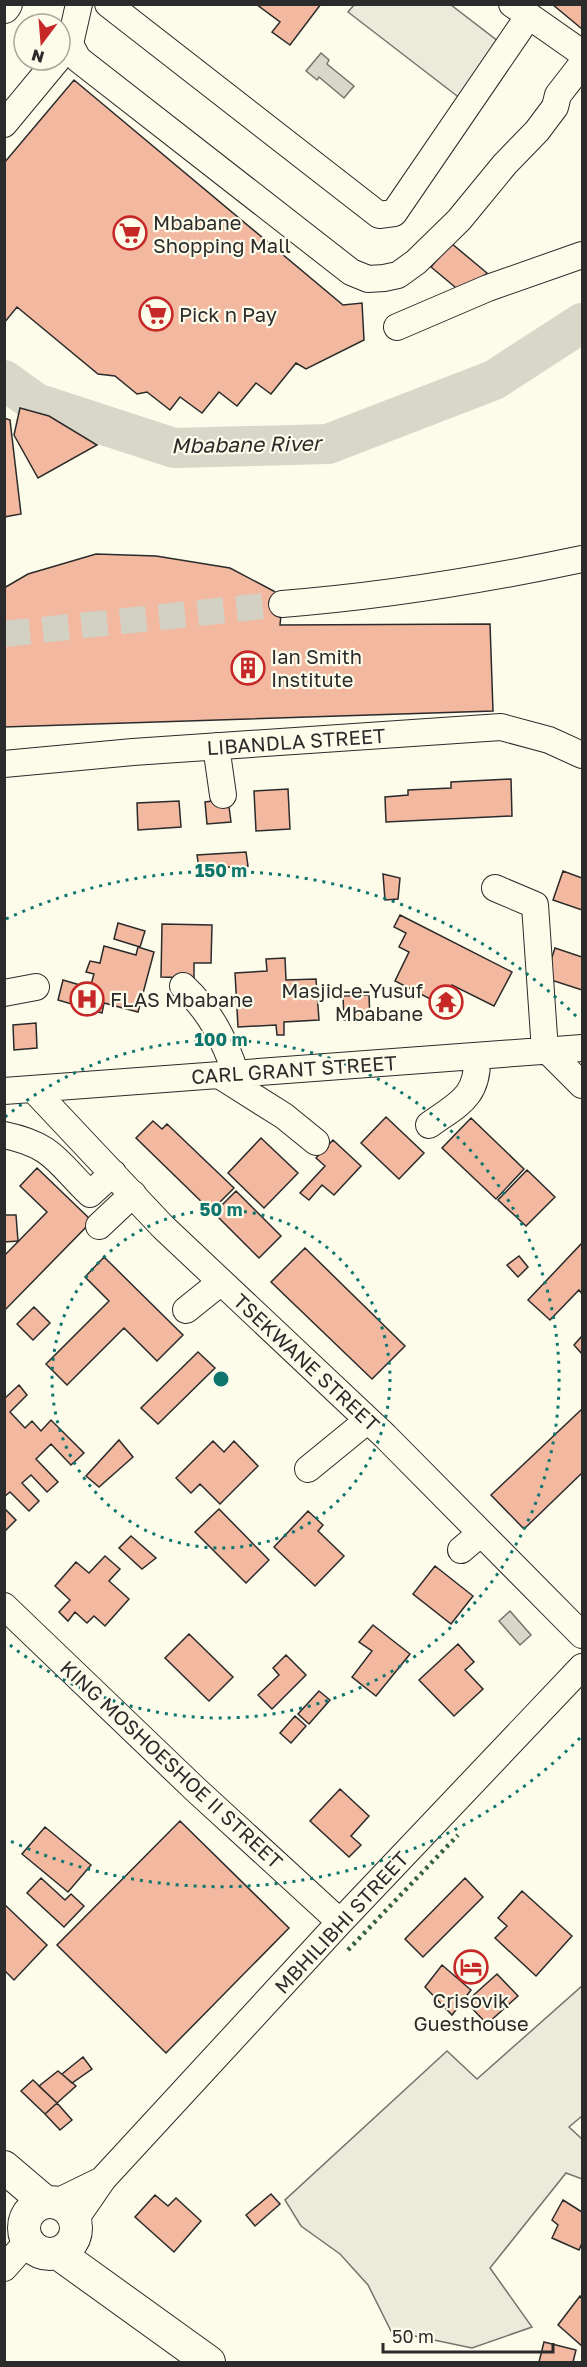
<svg xmlns="http://www.w3.org/2000/svg" width="587" height="2367" font-family="'Golos Text',sans-serif">
<style>
.green{fill:#ecebdb;stroke:#74746e;stroke-width:1.5}
.water{fill:#d8d7c9;stroke:#74746e;stroke-width:1.5}
.lines{fill:none;stroke-linecap:round;stroke-linejoin:round}
.river{stroke:#d8d7c9;stroke-width:40}
.building{fill:#f2b8a0;stroke:#2b2b2b;stroke-width:1.5}
.minor-tunnel{stroke:#d3d1c4;stroke-width:26;stroke-dasharray:26 13;stroke-linecap:butt}
.minor-casing{stroke:#2b2b2b;stroke-width:28}
.major-casing{stroke:#2b2b2b;stroke-width:34}
.minor{stroke:#fdfbea;stroke-width:26}
.major{stroke:#fdfbea;stroke-width:32}
.hedge{stroke:#34623c;stroke-width:4.5;stroke-dasharray:3 4.5;stroke-linecap:butt}
.ring{fill:none;stroke:#0f766e;stroke-width:3;stroke-dasharray:3 6}
.labels{text-anchor:middle;dominant-baseline:central;stroke-width:4.5;stroke-linejoin:round;paint-order:stroke}
.poi-label{font-size:20px;fill:#2b2b2b;stroke:#fdfbea;text-anchor:start}
.street-label{font-size:20px;fill:#2b2b2b;stroke:#fdfbea}
.water-label{font-size:21px;font-style:italic;fill:#2b2b2b;stroke:#fdfbea}
.centre{fill:#0f766e;stroke:#fdfbea;stroke-width:3}
.ring-label{font-size:18px;text-anchor:middle;font-weight:bold;fill:#0f766e;stroke:#fdfbea;stroke-width:4.5;stroke-linejoin:round;paint-order:stroke}
</style>
<rect width="100%" height="100%" fill="#fdfbea"/>
<path class="green" d="M354,5H451L503,45L461,99L348,12Z
M582,1986V2116L569,2127L582,2139V2179L566,2173L490,2268L532,2327L472,2348L391,2331L368,2285L340,2254L301,2226L285,2200L447,2051L477,2079Z"/>
<path class="water" d="M321,53L329,60L327,64L354,86L344,98L319,77L317,80L306,71Z
M510,1611L531,1635L520,1645L499,1621Z"/>
<g class="lines">
<path class="river" d="M4,380L36,403L174,448L328,444L494,380L582,323"/>
</g>
<path class="building" d="M256,4H321L290,45L272,32L280,22Z
M552,4H582V29Z
M74,80L343,305L362,303L364,340L306,369L296,363L271,394L256,383L237,406L219,392L202,413L180,397L170,410L147,392L137,394L115,376L98,374L17,307L4,323V163Z
M451,243L487,273L467,297L431,267Z
M20,408L49,416L97,445L38,478L14,435Z
M4,418L10,420L21,514L4,517Z
M96,554L156,556L230,568L283,596L280,625L490,624L493,711L4,727V588L28,574Z
M511,779L512,816L386,822L385,797L408,795V790L451,788V782Z
M288,789L290,829L256,831L254,791Z
M228,799L231,822L207,824L205,802Z
M179,801L181,827L138,830L137,803Z
M246,852L248,866L199,869L197,855Z
M563,871L582,878V910L553,900Z
M383,874L400,878L398,899L385,900Z
M400,915L512,972L494,1006L452,985L442,1005L395,981L409,952L399,947L406,933L394,927Z
M118,923L145,931L140,947L114,939Z
M162,924L212,925L211,963H194V978L161,977Z
M104,946L136,955L138,947L154,952L138,1012L104,1003L102,1013L58,1000L63,980L90,988L94,974L86,972L90,961L100,963Z
M555,948L582,957V990L545,978Z
M285,958L286,980L316,979L319,1020L284,1022V1035H277L276,1025L238,1027L235,973L267,971L266,959Z
M369,995L370,1019L344,1020L343,996Z
M36,1023L37,1048L14,1050L13,1025Z
M386,1117L424,1153L399,1179L361,1143Z
M471,1118L524,1169L496,1199L442,1148Z
M153,1121L162,1129L167,1124L234,1188L211,1211L136,1138Z
M261,1138L298,1173L264,1208L228,1173Z
M333,1140L361,1166L334,1195L322,1185L309,1200L300,1193L325,1166L316,1158Z
M37,1168L92,1221L4,1311V1256L47,1212L20,1186Z
M527,1170L555,1197L526,1226L498,1200Z
M236,1191L281,1236L259,1258L214,1213Z
M4,1215H16L18,1241L4,1242Z
M582,1243V1294L579,1290L550,1320L528,1300Z
M305,1248L405,1346L372,1379L271,1282Z
M519,1256L528,1267L518,1277L507,1265Z
M104,1257L183,1335L157,1361L124,1328L67,1385L46,1364L109,1301L85,1277Z
M34,1307L50,1323L33,1340L17,1324Z
M582,1336V1354L574,1345Z
M198,1352L215,1368L158,1424L141,1408Z
M19,1385L27,1395L10,1412L25,1428L32,1421L41,1431L51,1420L84,1453L71,1465L51,1444L36,1459L58,1482L47,1492L31,1475L22,1483L39,1501L29,1511L10,1492L4,1497V1399Z
M582,1409V1473L524,1529L491,1495Z
M119,1440L133,1457L99,1487L86,1476Z
M213,1441L224,1452L234,1441L258,1466L220,1504L200,1484L191,1493L176,1478Z
M4,1508L16,1520L4,1532Z
M219,1509L269,1560L246,1583L195,1532Z
M308,1511L323,1525L318,1531L344,1556L315,1586L274,1547Z
M131,1536L156,1558L142,1569L119,1548Z
M105,1556L120,1569L109,1581L129,1599L105,1626L94,1616L87,1623L75,1612L68,1621L59,1612L70,1600L55,1586L76,1562L89,1573Z
M435,1566L473,1596L451,1624L413,1594Z
M373,1625L410,1654L376,1696L352,1677L372,1651L359,1642Z
M189,1634L233,1677L209,1701L165,1658Z
M458,1644L474,1662L465,1670L483,1689L454,1716L419,1680Z
M286,1655L306,1675L272,1709L258,1695L279,1675L273,1668Z
M319,1691L330,1700L309,1724L298,1714Z
M295,1716L306,1726L291,1743L280,1733Z
M340,1789L369,1816L351,1836L361,1845L349,1857L310,1821Z
M180,1821L289,1928L166,2053L57,1945Z
M45,1827L91,1865L68,1892L22,1854Z
M41,1878L65,1900L71,1894L84,1906L64,1927L27,1893Z
M465,1878L483,1897L423,1957L405,1939Z
M522,1891L572,1936L536,1976L495,1938L507,1926L498,1918Z
M4,1904L47,1945L14,1980L4,1970Z
M442,1965L471,1990L452,2015L425,1987Z
M497,1974L518,1996L487,2024L466,2002Z
M83,2057L92,2069L72,2083L62,2074Z
M58,2071L76,2086L57,2103L39,2086Z
M33,2080L57,2103L45,2114L21,2091Z
M57,2103L72,2120L60,2130L45,2114Z
M271,2194L280,2204L255,2226L246,2215Z
M155,2195L168,2206L176,2198L201,2221L174,2252L135,2217Z
M563,2200L582,2212V2243L579,2250L552,2238L558,2225L552,2220Z
M580,2296L582,2299V2346L558,2325Z
M544,2342L576,2350L573,2362H539Z"/>
<g class="lines">
<path class="minor-tunnel" d="M4,634L282,604"/>
<defs>
<path id="minor" d="M79,4L70,44L78,59L351,272L368,279L384,278L398,275L416,262L459,220L505,164L537,131L555,107L558,95L582,64
M108,4L379,215L394,213L528,17
M512,4L582,53
M4,124L57,60
M397,327L488,288L582,255
M282,604C383,596 483,580 582,559
M216,746L223,795
M4,764L133,752L501,727L549,740L582,755
M495,888L535,905L545,1051
M183,986C210,1011 224,1039 236,1074
M4,993L36,987
M548,1051L582,1085
M219,1075L284,1116L316,1142
M33,1089L163,1227L385,1436L582,1635
M4,1091L582,1048
M429,1125C458,1104 479,1097 477,1056
M4,1135C53,1145 57,1162 90,1194L113,1173
M99,1226L133,1194
M186,1310L221,1282
M308,1469L368,1420
M461,1550L481,1533
M4,1606L195,1789L340,1922
M57,2202L100,2181
M74,2221L103,2179L340,1922L582,1667
M4,2268L28,2241"/>
<path id="major" d="M4,7L6,4
M4,2167L44,2201
M24 2228a26 26 0 1 1 52 0a26 26 0 1 1-52 0Z
M59,2254L209,2362"/>
</defs>
<use href="#minor" class="minor-casing"/>
<use href="#major" class="major-casing"/>
<use href="#minor" class="minor"/>
<use href="#major" class="major"/>
<path class="hedge" d="M348,1950L458,1835"/>
</g>
<g class="ring">
<circle cx="221" cy="1379" r="169"/>
<path d="M5 1117A339 339 0 1 1 5 1641"/>
<path d="M580 1738A508 508 0 0 1 6 1839M6 919A508 508 0 0 1 580 1020"/>
</g>
<defs>
<symbol id="supermarket-ring" viewBox="-11 -11 22 22"><circle r="9.5" fill="#fdfbea" stroke="#c62828" stroke-width="1.5"/><path d="M-6-5.5h2.5l.6 2H6L4.5 2H-2.5L-4.4-4H-6ZM-1.5 3.2a1.3 1.3 0 1 0 .1 0ZM3 3.2a1.3 1.3 0 1 0 .1 0Z" fill="#c62828"/></symbol>
<symbol id="building-ring" viewBox="-11 -11 22 22"><circle r="9.5" fill="#fdfbea" stroke="#c62828" stroke-width="1.5"/><path d="M-4-6H4V6H1V3H-1V6H-4ZM-2.5-4.3h1.7v1.8h-1.7ZM.8-4.3h1.7v1.8H.8ZM-2.5-1h1.7V.8h-1.7ZM.8-1h1.7V.8H.8Z" fill="#c62828"/></symbol>
<symbol id="hospital-ring" viewBox="-11 -11 22 22"><circle r="9.5" fill="#fdfbea" stroke="#c62828" stroke-width="1.5"/><path d="M-5-5h3v3.5h4V-5h3V5h-3V1.5h-4V5h-3Z" fill="#c62828"/></symbol>
<symbol id="temple-ring" viewBox="-11 -11 22 22"><circle r="9.5" fill="#fdfbea" stroke="#c62828" stroke-width="1.5"/><path d="M0-6L5-2H3V0L6.5 2.5H4V6H1.5V3h-3V6H-4V2.5H-6.5L-3 0V-2H-5Z" fill="#c62828"/></symbol>
<symbol id="hotel-ring" viewBox="-11 -11 22 22"><circle r="9.5" fill="#fdfbea" stroke="#c62828" stroke-width="1.5"/><path d="M-6-4.5h1.5V1H6V5H4.5V3h-9V5H-6ZM-4 0a1.8 1.8 0 1 1 3.6 0ZM.5 0V-2.5h3Q6-2.5 6 0Z" fill="#c62828"/></symbol>
</defs>
<g fill-rule="evenodd">
<use href="#supermarket-ring" x="111" y="214" width="38" height="38"/>
<use href="#supermarket-ring" x="137" y="295" width="38" height="38"/>
<use href="#building-ring" x="229" y="649" width="38" height="38"/>
<use href="#hospital-ring" x="68" y="980" width="38" height="38"/>
<use href="#temple-ring" x="427" y="983" width="38" height="38"/>
<use href="#hotel-ring" x="452" y="1948" width="38" height="38"/>
</g>
<g class="labels">
<g class="poi-label">
<text x="153" y="222">Mbabane<tspan x="153" dy="23">Shopping Mall</tspan></text>
<text x="179" y="314">Pick n Pay</text>
<text x="271" y="656">Ian Smith<tspan x="271" dy="23">Institute</tspan></text>
<text x="423" y="990" text-anchor="end">Masjid-e-Yusuf<tspan x="423" dy="23">Mbabane</tspan></text>
<text x="110" y="999">FLAS Mbabane</text>
<text x="471" y="2000" text-anchor="middle">Crisovik<tspan x="471" dy="23">Guesthouse</tspan></text>
</g>
<g class="street-label">
<text transform="translate(296 741) rotate(-4)">LIBANDLA STREET</text>
<text transform="translate(294 1069) rotate(-4)">CARL GRANT STREET</text>
<text transform="translate(307 1362) rotate(43)">TSEKWANE STREET</text>
<text transform="translate(172 1764) rotate(43)">KING MOSHOESHOE II STREET</text>
<text transform="translate(341 1922) rotate(-47)">MBHILIBHI STREET</text>
</g>
<g class="water-label">
<text transform="translate(246 444) rotate(-1)">Mbabane River</text>
</g>
</g>
<circle cx="221" cy="1379" r="9" class="centre"/>
<g class="ring-label">
<text x="221" y="877">150 m</text>
<text x="221" y="1046">100 m</text>
<text x="221" y="1216">50 m</text>
</g>
<rect width="587" height="2367" fill="none" stroke="#2b2b2b" stroke-width="12"/>
<g transform="translate(42 42) rotate(196)"><circle r="28" fill="#fdfbea" stroke="#a9a89e" stroke-width="1.5"/>
<path d="M0-4.5L10 22L0 15L-10 22Z" fill="#c62828"/>
<text y="-9" font-size="16" font-weight="bold" text-anchor="middle" fill="#2b2b2b">N</text>
</g>
<path d="M383 2343v9h170v-9" fill="none" stroke="#2b2b2b" stroke-width="3"/>
<text x="392" y="2343" font-size="18" fill="#2b2b2b" stroke="#fdfbea" stroke-width="4.5" paint-order="stroke">50 m</text>
</svg>
